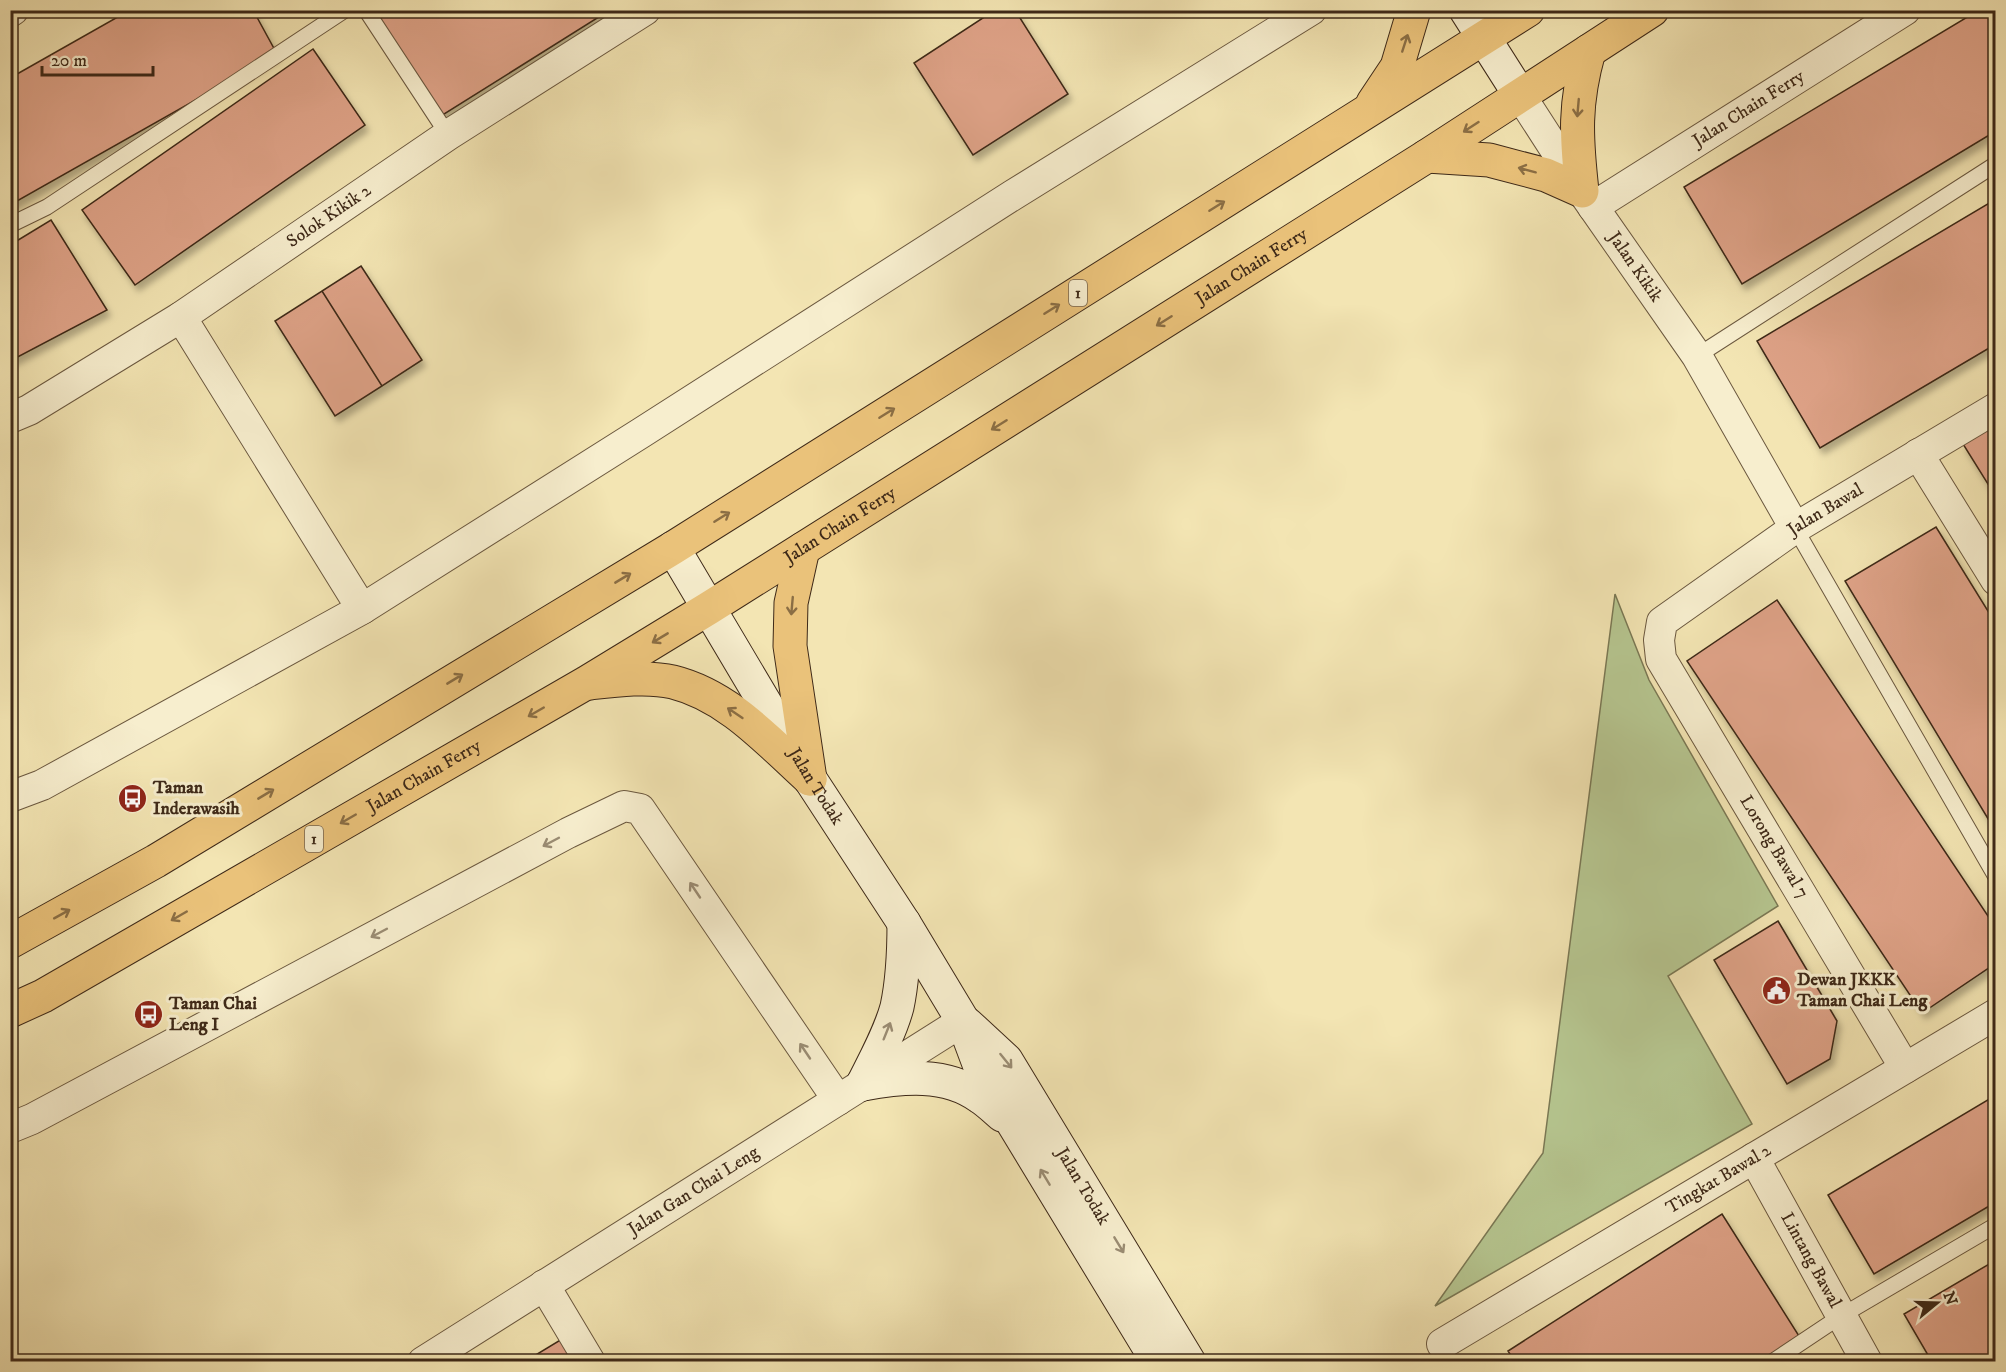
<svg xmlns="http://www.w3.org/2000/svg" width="2006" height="1372" font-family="'IM FELL DW Pica',serif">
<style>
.green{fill:#b6c690;stroke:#7a7854;stroke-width:1.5}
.building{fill:#dea287;stroke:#3e2918;stroke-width:1.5;filter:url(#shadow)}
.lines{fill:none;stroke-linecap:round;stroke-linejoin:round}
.lane-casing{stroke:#6b583f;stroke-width:17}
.street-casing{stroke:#6b583f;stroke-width:32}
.secondary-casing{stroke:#3e2918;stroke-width:35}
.highway-casing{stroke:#3e2918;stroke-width:35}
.lane{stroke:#f7eece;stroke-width:15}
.street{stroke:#f7eece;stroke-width:30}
.secondary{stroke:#f7eece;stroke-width:33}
.highway{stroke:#eac27a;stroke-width:33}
.oneway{stroke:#8b6e44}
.oneway2{stroke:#9a8c73}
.labels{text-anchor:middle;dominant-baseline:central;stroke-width:6;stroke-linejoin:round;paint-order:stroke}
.shield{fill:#f7eece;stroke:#76644f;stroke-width:1.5}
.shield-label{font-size:16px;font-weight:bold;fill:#3e2918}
.street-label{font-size:18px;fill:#3e2918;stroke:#f7eece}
.poi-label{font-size:18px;font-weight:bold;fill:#3e2918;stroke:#f7eece;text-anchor:start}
</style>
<defs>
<filter id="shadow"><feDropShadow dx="3.5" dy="6" stdDeviation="3" flood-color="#0004"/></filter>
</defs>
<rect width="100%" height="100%" fill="#f3e5b3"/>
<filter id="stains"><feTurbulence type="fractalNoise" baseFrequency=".00333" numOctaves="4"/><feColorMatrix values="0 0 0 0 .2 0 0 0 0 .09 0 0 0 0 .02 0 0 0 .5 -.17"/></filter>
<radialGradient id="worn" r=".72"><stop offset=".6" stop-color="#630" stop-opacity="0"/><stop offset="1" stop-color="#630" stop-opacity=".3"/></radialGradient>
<path class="green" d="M1615,594L1649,680L1778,906L1668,976L1752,1124L1435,1306L1543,1153Z"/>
<path class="building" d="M130,10H253L277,54L10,205V78Z
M379,10H610L441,116L376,12Z
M995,10H1015L1068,94L973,155L914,63Z
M1979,10H1992L1996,16V131L1742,284L1684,187Z
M313,49L365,125L135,285L82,210Z
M1996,199V344L1820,448L1757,341Z
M51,220L107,310L10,361V245Z
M361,266L422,360L382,386L322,291Z
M322,291L382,386L335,416L275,321Z
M1996,424V497L1963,444Z
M1936,527L1996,624V832L1845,581Z
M1777,600L1996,928V963L1922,1013L1687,661Z
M1778,921L1837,1021L1830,1059L1787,1084L1714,960Z
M1996,1095V1202L1874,1274L1828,1195Z
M1722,1214L1799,1336L1759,1362H1515L1508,1351Z
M1996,1260V1362H1932L1904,1314Z
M562,1339L575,1362H524Z"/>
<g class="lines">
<defs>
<path id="lane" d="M366,10L448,135
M10,225L47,207L345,10
M1697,356L1996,164
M1795,528L1996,877
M1772,1362L1841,1316L1996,1225"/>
<g id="street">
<path d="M10,12L13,10"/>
<path id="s1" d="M1520,95L1582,191L1697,356L1795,528"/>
<path id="s2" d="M1593,207L1905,10"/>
<path d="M181,317L362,609"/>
<path id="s3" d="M10,418L29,410L181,317L448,135L645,10"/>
<path d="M1918,454L1996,580"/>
<path d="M10,797L42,785L362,609L641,433L1013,195L1311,10"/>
<path id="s4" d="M1905,1068L1661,659L1659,640L1662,622L1795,528L1996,408"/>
<path d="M10,1128L32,1119L568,833L624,806L640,809L838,1100"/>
<path id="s5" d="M1754,1158L1867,1362"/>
<path d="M544,1285L590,1362"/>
<path id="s6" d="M1442,1344L1996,1014"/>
<path id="s7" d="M423,1362L963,1021"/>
</g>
<g id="secondary">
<path d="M1466,10L1520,95"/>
<path id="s8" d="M673,548L810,779L904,923L963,1021L982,1072L1158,1362"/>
<path id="s9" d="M967,1024L1006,1060L1189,1362"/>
<path d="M863,1084C875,1060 890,1033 897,1007C903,979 904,951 904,923"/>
<path d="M863,1084C902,1077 946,1072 980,1097C988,1102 995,1109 1002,1115"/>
</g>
<g id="highway">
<path d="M1373,103L1397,67L1414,10"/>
<path d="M1427,156L1489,160L1546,175L1582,191C1576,137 1574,104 1589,51"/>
<path d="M803,549L791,603L790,646L810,779"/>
<path d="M590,683C616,680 648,676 673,682C729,696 769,742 810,779"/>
<path d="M10,942L156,861L673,548L1528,10"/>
<path id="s10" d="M10,1011L43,996L586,683L709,608L1427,156L1652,10"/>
</g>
</defs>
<use href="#lane" class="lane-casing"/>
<use href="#street" class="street-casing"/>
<use href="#secondary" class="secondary-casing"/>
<use href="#highway" class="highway-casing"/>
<use href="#lane" class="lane"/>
<use href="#street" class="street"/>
<use href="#secondary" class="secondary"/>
<use href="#highway" class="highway"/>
</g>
<defs><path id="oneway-shaft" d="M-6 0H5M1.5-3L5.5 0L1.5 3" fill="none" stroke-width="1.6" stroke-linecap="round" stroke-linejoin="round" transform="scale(1.5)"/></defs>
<g class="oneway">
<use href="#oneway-shaft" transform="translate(1405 43) rotate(-72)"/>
<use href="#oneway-shaft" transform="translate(1578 108) rotate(95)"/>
<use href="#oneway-shaft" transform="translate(1471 127) rotate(147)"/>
<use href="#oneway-shaft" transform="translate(1527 170) rotate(-165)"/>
<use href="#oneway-shaft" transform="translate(1217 206) rotate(-32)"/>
<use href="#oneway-shaft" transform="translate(1052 309) rotate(-32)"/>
<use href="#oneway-shaft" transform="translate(1164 321) rotate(148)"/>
<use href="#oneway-shaft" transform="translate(887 413) rotate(-32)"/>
<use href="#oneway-shaft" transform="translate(999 425) rotate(148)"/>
<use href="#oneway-shaft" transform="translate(722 517) rotate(-32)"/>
<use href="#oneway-shaft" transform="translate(623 578) rotate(-31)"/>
<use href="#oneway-shaft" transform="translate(792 606) rotate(95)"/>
<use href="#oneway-shaft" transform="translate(660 638) rotate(149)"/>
<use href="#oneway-shaft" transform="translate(455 679) rotate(-31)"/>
<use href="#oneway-shaft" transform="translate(536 712) rotate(150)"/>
<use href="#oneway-shaft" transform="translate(735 713) rotate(-146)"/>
<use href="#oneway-shaft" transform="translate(266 794) rotate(-31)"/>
<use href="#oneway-shaft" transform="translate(348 819) rotate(150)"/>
<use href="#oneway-shaft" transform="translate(62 914) rotate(-29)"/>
<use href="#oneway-shaft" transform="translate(179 916) rotate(150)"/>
</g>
<g class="oneway2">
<use href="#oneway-shaft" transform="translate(551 842) rotate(152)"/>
<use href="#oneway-shaft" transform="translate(695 890) rotate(-124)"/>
<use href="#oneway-shaft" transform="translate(379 933) rotate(152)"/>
<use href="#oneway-shaft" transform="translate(887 1031) rotate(-68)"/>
<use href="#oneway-shaft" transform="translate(805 1051) rotate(-124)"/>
<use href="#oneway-shaft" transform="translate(1006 1061) rotate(51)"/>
<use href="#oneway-shaft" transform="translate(1045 1177) rotate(-121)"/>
<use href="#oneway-shaft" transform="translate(1119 1245) rotate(59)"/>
</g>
<defs>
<symbol id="bus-disc" viewBox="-11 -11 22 22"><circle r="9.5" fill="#8f2418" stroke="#f7eece"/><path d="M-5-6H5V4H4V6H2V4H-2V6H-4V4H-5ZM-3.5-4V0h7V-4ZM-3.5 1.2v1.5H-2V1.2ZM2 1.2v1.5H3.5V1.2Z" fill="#fff"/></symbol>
<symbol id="civic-disc" viewBox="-11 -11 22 22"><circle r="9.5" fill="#8f2418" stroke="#f7eece"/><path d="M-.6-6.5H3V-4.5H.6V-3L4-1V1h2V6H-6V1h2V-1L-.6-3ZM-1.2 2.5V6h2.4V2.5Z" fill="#fff"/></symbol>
</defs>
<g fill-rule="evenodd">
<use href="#bus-disc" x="116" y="782" width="33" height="33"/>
<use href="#civic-disc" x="1760" y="974" width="33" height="33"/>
<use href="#bus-disc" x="132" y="998" width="33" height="33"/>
</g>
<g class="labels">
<g class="shield">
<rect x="1069" y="280" width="18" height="26" rx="4.5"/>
<rect x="305" y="826" width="18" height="26" rx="4.5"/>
</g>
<g class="shield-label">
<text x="1078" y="293">1</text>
<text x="314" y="839">1</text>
</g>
<g class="street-label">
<text stroke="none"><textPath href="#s2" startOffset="184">Jalan Chain Ferry</textPath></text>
<text stroke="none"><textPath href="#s3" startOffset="378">Solok Kikik 2</textPath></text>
<text stroke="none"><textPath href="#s10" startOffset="1448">Jalan Chain Ferry</textPath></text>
<text stroke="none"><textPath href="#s1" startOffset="207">Jalan Kikik</textPath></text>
<text stroke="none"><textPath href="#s4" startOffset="712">Jalan Bawal</textPath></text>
<text stroke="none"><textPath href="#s10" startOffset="962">Jalan Chain Ferry</textPath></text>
<text stroke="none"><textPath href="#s10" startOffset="476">Jalan Chain Ferry</textPath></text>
<text stroke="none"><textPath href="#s8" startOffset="278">Jalan Todak</textPath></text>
<text transform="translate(1774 847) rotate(59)">Lorong Bawal 7</text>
<text stroke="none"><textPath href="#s6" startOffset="322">Tingkat Bawal 2</textPath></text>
<text stroke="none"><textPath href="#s9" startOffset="201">Jalan Todak</textPath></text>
<text stroke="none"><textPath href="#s7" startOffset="320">Jalan Gan Chai Leng</textPath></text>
<text stroke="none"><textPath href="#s5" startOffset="117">Lintang Bawal</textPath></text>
</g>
<g class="poi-label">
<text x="153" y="788">Taman<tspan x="153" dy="21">Inderawasih</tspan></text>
<text x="1797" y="980">Dewan JKKK<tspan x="1797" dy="21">Taman Chai Leng</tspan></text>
<text x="169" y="1004">Taman Chai<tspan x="169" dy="21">Leng I</tspan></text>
</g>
</g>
<rect width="2006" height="1372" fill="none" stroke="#f3e5b3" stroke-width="36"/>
<rect x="12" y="12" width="1982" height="1348" fill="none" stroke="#3e2918" stroke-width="3"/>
<rect x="18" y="18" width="1970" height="1336" fill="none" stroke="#3e2918" stroke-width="1.5"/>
<g transform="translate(1937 1303) rotate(71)" stroke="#f7eece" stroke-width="4.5" paint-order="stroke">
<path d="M0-4.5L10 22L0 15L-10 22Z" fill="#3e2918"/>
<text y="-9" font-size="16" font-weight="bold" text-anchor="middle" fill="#3e2918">N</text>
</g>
<path d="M42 66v9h111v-9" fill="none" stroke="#3e2918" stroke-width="3"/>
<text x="51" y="66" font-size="18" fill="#3e2918" stroke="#f7eece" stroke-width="4.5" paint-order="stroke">20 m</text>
<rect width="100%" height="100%" filter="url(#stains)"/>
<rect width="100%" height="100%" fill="url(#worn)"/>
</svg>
